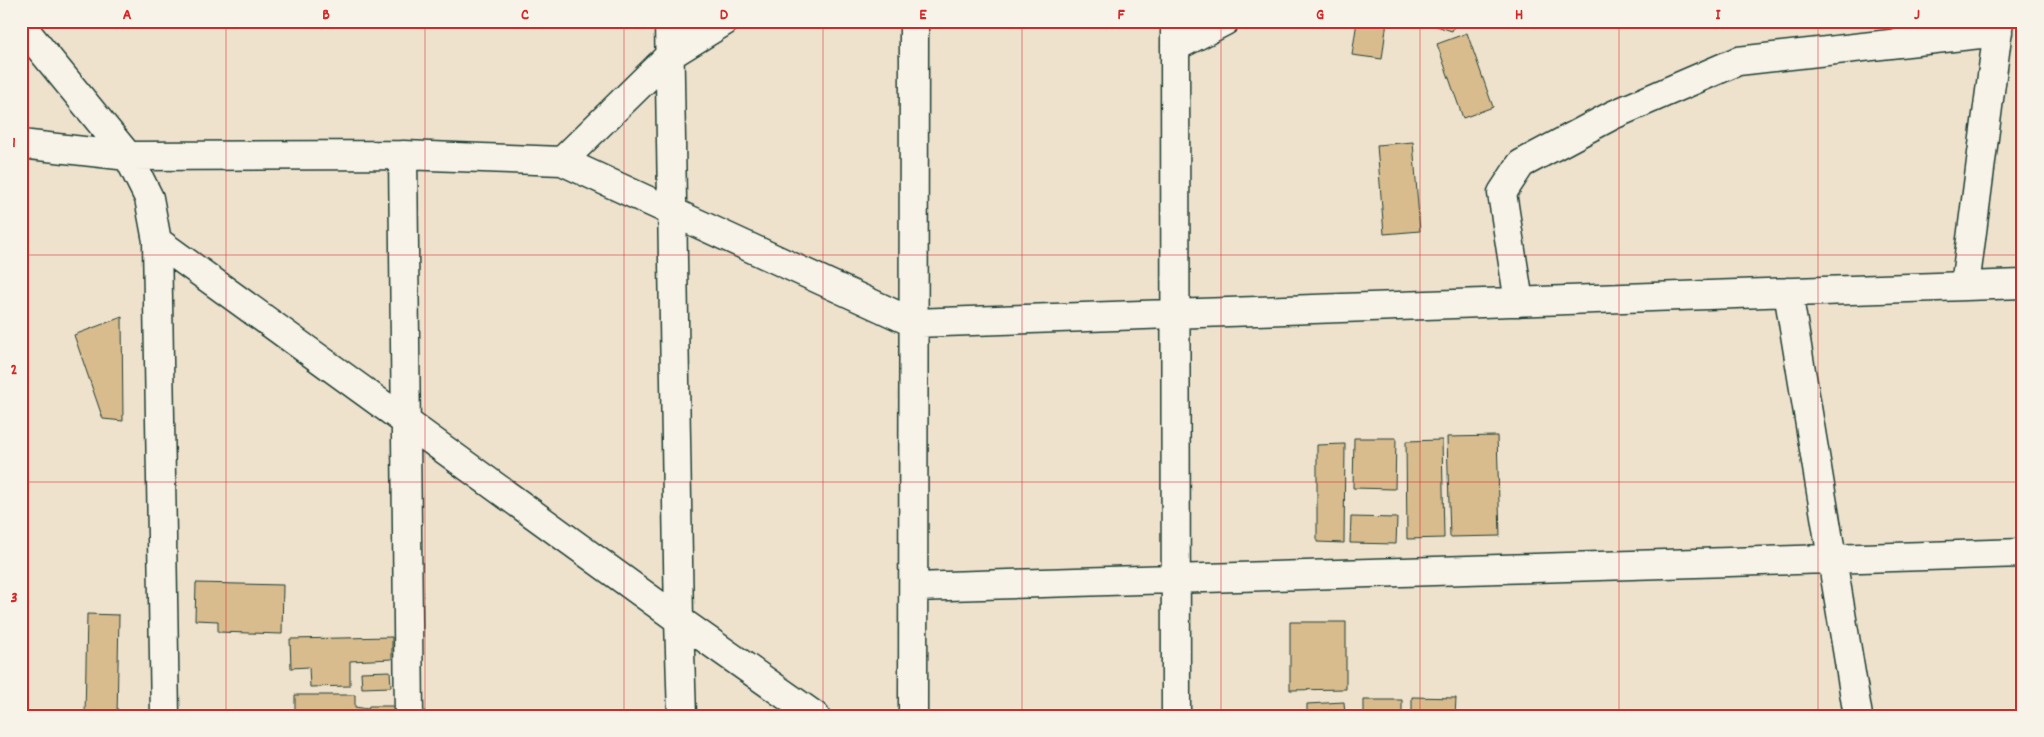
<svg xmlns="http://www.w3.org/2000/svg" width="2044" height="737" font-family="Dekko,sans-serif">
<style>
.building{fill:#d9bc8d;stroke:#1f3d34}
.lines{fill:none;stroke-linecap:round;stroke-linejoin:round}
.minor-casing{stroke:#1f3d34;stroke-width:31}
.minor{stroke:#f7f3e8;stroke-width:28}
.grid{fill:none;stroke:#d62828;stroke-width:1;stroke-opacity:0.55}
.neatline{fill:none;stroke:#d62828;stroke-width:2}
.grid-label{font-size:16px;text-anchor:middle;font-weight:bold;fill:#d62828}
</style>
<rect width="100%" height="100%" fill="#eee2cd"/>
<filter id="ink" filterUnits="userSpaceOnUse"><feTurbulence type="fractalNoise" baseFrequency=".02" numOctaves="2"/><feDisplacementMap in="SourceGraphic" scale="10" xChannelSelector="R" yChannelSelector="G"/><feConvolveMatrix kernelMatrix="1 2 1 2 8 2 1 2 1" color-interpolation-filters="sRGB"/></filter>
<g filter="url(#ink)">
<path class="building" d="M1357,21H1387L1382,59L1352,55Z
M1421,21H1456L1452,31Z
M1467,33L1493,107L1463,118L1437,44Z
M1413,142L1420,231L1384,234L1377,145Z
M122,317L123,421L103,419L74,335Z
M1497,436L1500,536L1450,537L1447,437Z
M1354,438H1396L1395,489L1353,488Z
M1442,440L1444,538L1407,539L1406,441Z
M1345,444L1344,543L1317,542V445Z
M1351,517L1397,518L1396,544L1350,543Z
M196,583L283,585L282,634L218,632V621L195,620Z
M87,614L119,615L117,716H85Z
M1290,622H1346V689L1290,690Z
M392,637V659L350,661V686L310,687L309,667L291,668L290,639Z
M390,671L391,687L362,688L361,672Z
M295,695H355V707L368,709L369,706H393V716H295Z
M1412,697L1456,698L1455,716H1412Z
M1364,700H1402V716H1364Z
M1344,702L1345,716H1307V704Z"/>
<g class="lines">
<defs>
<path id="minor" d="M669,21L679,620L682,716
M1175,21L1176,716
M21,25L128,156L149,198L157,241L165,716
M1175,47L1225,21
M21,144L128,156L403,155L562,161L914,323L2023,284
M403,155L409,716
M562,161L670,55L725,21
M157,241L679,620L815,716
M1965,286L1999,21
M1788,292L1858,716
M1519,302L1502,193L1521,164L1613,115L1738,61L1998,32
M914,587L2023,553
M913,716L914,21"/>
</defs>
<use href="#minor" class="minor-casing"/>
<use href="#minor" class="minor"/>
</g>
</g>
<path class="grid" d="M226,21V716M425,21V716M624,21V716M823,21V716M1022,21V716M1221,21V716M1420,21V716M1619,21V716M1818,21V716M21,255H2023M21,482H2023"/>
<rect width="2044" height="737" fill="none" stroke="#f7f3e8" stroke-width="55"/>
<rect x="28" y="28" width="1988" height="682" class="neatline"/>
<g class="grid-label">
<text x="127" y="19">A</text>
<text x="326" y="19">B</text>
<text x="525" y="19">C</text>
<text x="724" y="19">D</text>
<text x="923" y="19">E</text>
<text x="1121" y="19">F</text>
<text x="1320" y="19">G</text>
<text x="1519" y="19">H</text>
<text x="1718" y="19">I</text>
<text x="1917" y="19">J</text>
<text x="14" y="147">1</text>
<text x="14" y="374">2</text>
<text x="14" y="602">3</text>
</g>
</svg>
